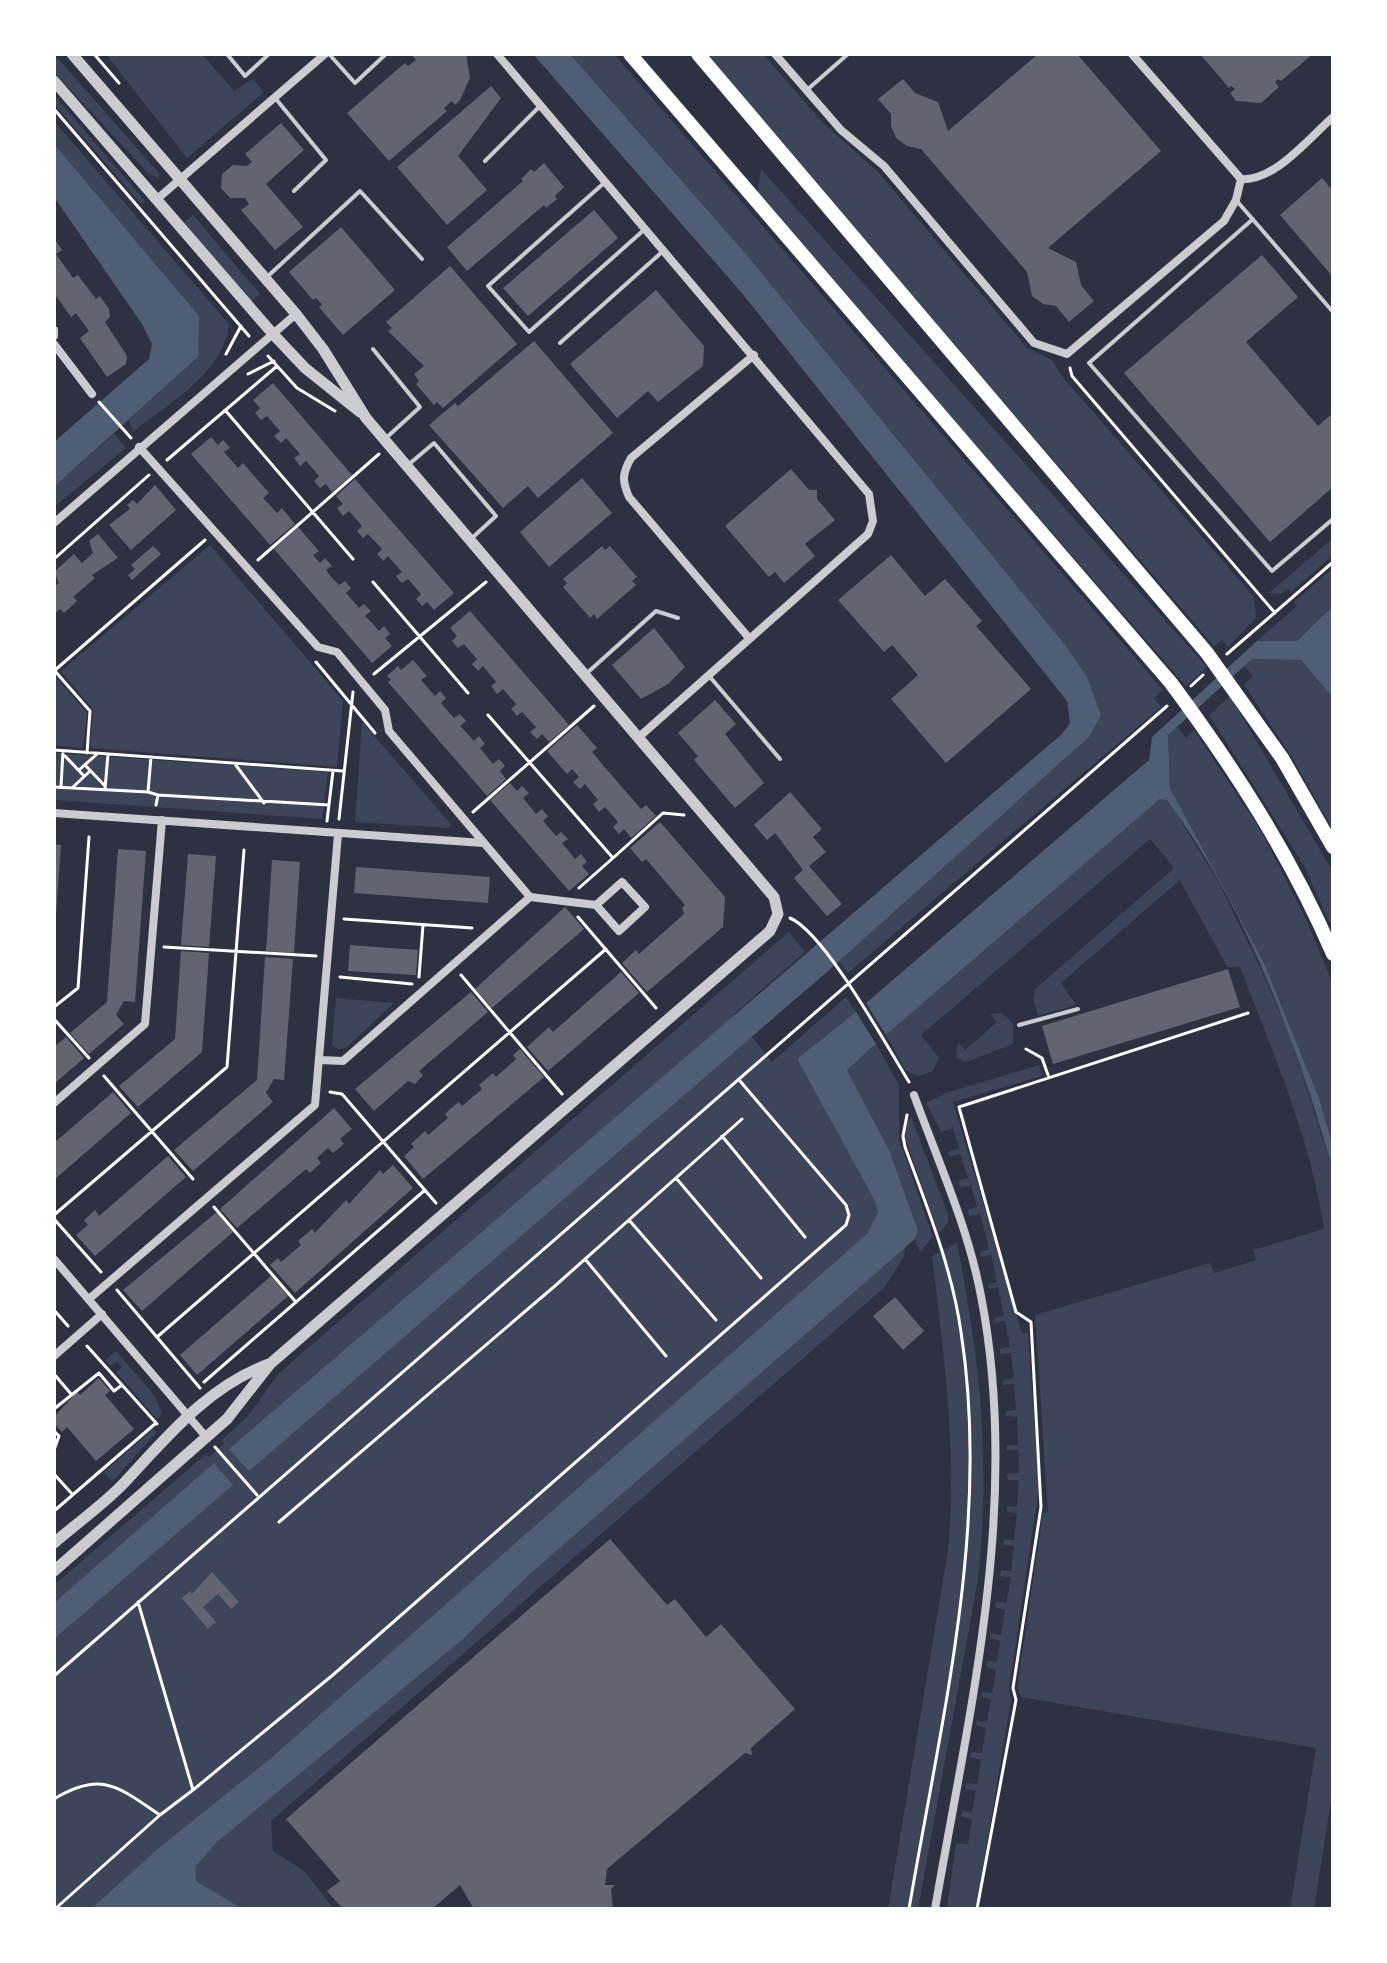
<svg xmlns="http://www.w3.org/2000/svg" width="1387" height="1963" font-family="'Roboto Condensed',sans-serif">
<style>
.green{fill:#3c4559}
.water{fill:#4f5d75}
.building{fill:#626471}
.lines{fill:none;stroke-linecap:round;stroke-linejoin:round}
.path{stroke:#fff;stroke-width:3}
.service{stroke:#caccd0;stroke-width:4}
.minor{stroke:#caccd0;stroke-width:8}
.tertiary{stroke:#caccd0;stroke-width:11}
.primary{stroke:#fff;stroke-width:14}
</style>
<rect width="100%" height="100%" fill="#2d3142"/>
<path class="green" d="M54,54L159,173L158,178L148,173L54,72Z
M106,54H202L234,91L253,79L264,92L187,158Z
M570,54H614L1163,690L1154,698L1161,707L848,973L839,961L1089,737L1086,675L1066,646L747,255Z
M703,54H763L824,124L878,172L1027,348L1052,360L1062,376L1254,597L1256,618L1228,647L1222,640L1214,646Z
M54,95L145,201V202L141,204L54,104Z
M54,121L229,324C224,373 169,403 133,432L129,420L198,357L118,224L54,144Z
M761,169L1207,667L1186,686L757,195Z
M193,215L260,294L251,302L184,223Z
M114,434L126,448L54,507V487Z
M1333,538V555L1291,592L1288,589L1282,594L1269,593Z
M210,545L343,701L337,767L90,748L93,709L61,671Z
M1333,568V606L1297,641H1257L1297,606L1294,602Z
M1252,659L1302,660L1333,698V830L1290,754L1244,685L1253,676L1244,666Z
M54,675L87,713L83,748L54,745Z
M1230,696L1333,872V930L1303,864L1209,715Z
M362,722L451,824L449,828L355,822Z
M1177,727L1186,738L1194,730L1261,831L1306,919L1333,984V1147L1319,1098L1264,963L1170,788L1168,734Z
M54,753L328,772L322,819L54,800Z
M1160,799L1168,800L1219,883L1259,965L1289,1033L1333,1170V1789L1314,1909H1290L1316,1748L1021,1697L1017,1688L1043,1513L1048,1512L1035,1315L1210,1263L1214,1273L1256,1260L1253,1250L1324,1229C1311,1138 1272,1051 1240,967H1227L1180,880L1061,983L1076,1005L1038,1016L1033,999L1035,989L1174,868L1150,839L921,1035L939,1058L933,1071L919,1076L906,1071L886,1035Z
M789,932L805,952L734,1014L772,1062L846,997L856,1012L797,1060L865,1181L907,1237L904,1256L885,1287L271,1821L273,1851L304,1871L334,1909H54V1585L206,1454L209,1457L224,1444L222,1440L249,1415L278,1374Z
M336,998L394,1003L346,1048L338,1049L332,1045Z
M1001,1013L1013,1023V1044L966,1062L956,1057L958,1042L965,1050L997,1022L990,1014Z
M876,1044L899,1085V1139L933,1237L920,1252L915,1239L918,1230L889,1150L847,1070Z
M1039,1065L1042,1076L953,1102L1022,1333H1028L1039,1488L1009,1689L1011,1701L976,1909H947L956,1843L968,1844L972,1819L961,1817L962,1811L972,1812L976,1791L965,1789L966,1783L977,1784L981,1760L970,1757L971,1752L982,1753L986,1728L976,1725L977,1721L987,1722L991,1699L981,1697V1692L992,1693L996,1670L986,1667L987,1661L997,1662L1000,1641L990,1638L991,1633L1001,1635L1005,1610L995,1607L996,1601L1006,1603L1011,1578L1000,1576L1001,1570L1011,1571L1014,1546L1003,1545L1004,1539L1014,1540L1017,1513L1007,1512V1506L1017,1507L1019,1480H1008L1007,1474L1019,1473L1018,1450H1007V1445H1018L1017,1417L1006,1416V1411L1016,1410L1014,1384L1003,1385V1380L1014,1378L1011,1353L1000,1354V1349L1010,1347L1005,1321L995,1323L994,1318L1004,1316L998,1287L989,1289L988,1285L997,1282L991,1255L981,1257L980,1252L989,1249L980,1214L969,1216L968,1210L977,1206L971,1185L960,1188L958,1181L968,1178L960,1154L950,1157L948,1152L959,1148L953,1128L941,1132L926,1103L946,1093Z
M911,1117L948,1214V1222L939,1234L905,1138L907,1122Z
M957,1243C980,1360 991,1459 978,1579L918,1909H888L948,1551C957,1451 944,1355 932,1256Z
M116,1351L155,1396L162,1414L157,1419L116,1372L122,1367L117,1361L110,1366L105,1360Z
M153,1429L157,1432L112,1482L104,1472Z"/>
<path class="water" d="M533,54H570L747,255L1066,646L1086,675L1101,715L1089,737L828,971L249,1471L229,1449L1062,734L1070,723L1067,701L741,292Z
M54,144L199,316L198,357L54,487V442L149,359L152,344L142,324L54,197Z
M1333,606V698L1301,660L1252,659L1168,735L1170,788L1264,963L1319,1098L1333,1147V1170C1296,1041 1247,909 1167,800L1160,799L886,1035L866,1003L1149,760L1152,737L1257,641H1297Z
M856,1012L876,1044L847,1070L889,1150L918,1230L915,1239L531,1573L463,1639L217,1842L195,1867L196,1881L242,1909H91L160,1847L271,1758L868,1233L878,1212L875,1201L797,1059Z
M214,1463L233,1485L54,1639V1603Z"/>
<path class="building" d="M411,54H466L470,78L460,100L455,105L452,101L444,108L447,111L389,161L347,113L405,63L408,66L416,60Z
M1038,54H1077L1161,151L1048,248L1076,262L1081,285L1094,301L1069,322L1056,306L1043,304L1032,296L1027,272L921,149L907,146L896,138L891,126V114L878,99L903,79L915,93L938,102L948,131Z
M1200,54H1313L1281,81L1278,79L1275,82L1279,87L1261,103L1236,101L1230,93L1235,89L1231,86L1229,88Z
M491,86L501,98L458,156L487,190L447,225L397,167Z
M281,123L304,150L266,184L303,227L275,250L241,210L249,204L245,198H230L221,188L222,174L233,165L247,166L252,162L245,154Z
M544,163L564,187L555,196L557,199L546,208L544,205L467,271L447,247L523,181L521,179L531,169L534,172Z
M1322,178L1333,191V277L1280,215Z
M594,210L618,238L528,316L503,288Z
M341,227L395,290L343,335L319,307L322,304L316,298L313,300L289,272Z
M54,238L62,250L56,254L73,278L78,275L96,299L100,296L109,309L110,317L105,322L127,356L126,364L107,377L80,338L89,331L76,313L71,317L54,293Z
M1262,255L1298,297L1246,342L1318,426L1333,413V487L1270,542L1124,373Z
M450,266L517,344L443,408L437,402L434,405L416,384L419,381L414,374L424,366L388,331L392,328L386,322Z
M656,290L704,346L703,366L658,402L648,391L617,418L570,364Z
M534,341L613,433L538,498L528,486L503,508L429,425L455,403L458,406Z
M273,383L352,475L332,492L326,484L320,488L314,481L319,476L306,461L300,466L294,458L300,454L286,438L281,443L274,436L280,431L267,416L261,420L255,413L260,408L253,400Z
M211,437L218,445L223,440L230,448L224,452L238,468L243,463L269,493L263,498L277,513L282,508L295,524L270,545L191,454Z
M791,469L809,490H817V499L835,520L805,544L815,556L784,583L775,572L769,577L725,526Z
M582,478L612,513L549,567L520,532Z
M355,479L454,593L434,610L427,602L422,606L416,599L421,594L408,579L402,583L399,580L396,576L402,572L388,556L383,561L380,557L377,554L382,549L368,534L363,538L357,531L362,526L349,511L343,516L337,508L343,504L336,496Z
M155,485L176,510L131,550L109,525L130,509L127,505L133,500L137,504Z
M298,527L319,551L313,555L320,563L325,558L332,566L326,570L332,578L339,585L345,581L351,588L346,593L359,608L364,604L371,611L365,616L372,623L379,631L384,626L390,634L385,638L392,646L372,663L274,549Z
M98,534L118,558L92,575L95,578L73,597L77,601L64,613L60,609L54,614V587L59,583L54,572L74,554L82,563L93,553L89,541Z
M153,546L161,554L132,580L128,575L135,569L131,565Z
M602,546L605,550L610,546L637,577L632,581L636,585L597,619L594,614L590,618L563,587L567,583L563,579Z
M891,555L925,596L945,579L982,621L976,626L1031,689L946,763L891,699L918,675L892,645L884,652L838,600Z
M470,611L569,725L549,742L542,734L537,739L530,732L536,727L522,712L517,716L511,709L516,704L503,689L497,694L491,686L496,682L483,666L478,671L472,664L477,659L464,644L458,648L452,641L457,636L450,628Z
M654,628L685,667L668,684L641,699L612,665Z
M413,660L427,676L421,680L435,696L440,691L446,698L441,703L447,710L454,718L460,714L466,721L460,726L467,733L474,741L479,736L485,744L480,748L493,764L499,759L505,766L500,771L506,779L487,796L388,682L391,680L387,676L398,666L401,670Z
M715,700L736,724L725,734L764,783L735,808L694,760L698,756L678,733Z
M577,725L597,748L592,752L602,764L641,809L646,805L656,816L631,838L624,829L619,834L613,827L618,822L605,807L599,812L593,804L598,800L585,784L580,789L573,782L579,777L572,769L567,774L547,751Z
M510,783L517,791L522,786L529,793L523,798L536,814L542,809L545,813L548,816L543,821L556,836L561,832L568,839L562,843L575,859L581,854L587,862L582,866L589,874L569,891L490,800Z
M790,792L822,829L813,837L826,852L809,866L842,904L827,916L794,878L803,870L779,838L775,833L767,840L754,825Z
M660,822L725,897L723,927L647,992L622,963L636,950L639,954L684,914L682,908L685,905L646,859L642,862L630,848Z
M54,844L61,845L56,914H54Z
M118,849L146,851L135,1002L124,1001L116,1015L124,1024L89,1054L70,1033L107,1002Z
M188,854L216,856L209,947L181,945Z
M272,860L300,862L294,953L266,951Z
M356,867L490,877L488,903L354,893Z
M565,907L584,929L492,1008L475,989Z
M350,945L418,950L416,975L348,971Z
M181,951L209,953L202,1052L138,1107L119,1086L175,1039Z
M265,957L293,959L284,1080L274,1079L266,1093L273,1102L193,1171L174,1150L257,1080Z
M1228,969L1240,1007L1053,1064L1042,1026Z
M621,972L639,993L548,1071L527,1047L549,1027L553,1032Z
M471,992L488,1012L419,1071L423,1075L415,1084L408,1081L374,1111L355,1089Z
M66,1037L84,1058L54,1084V1047Z
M520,1049L544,1077L423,1179L404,1156L414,1147L411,1144L425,1131L428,1135L448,1118L445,1114L451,1108L459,1102L462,1106L482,1089L479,1085L493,1073L496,1077L516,1059L513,1055Z
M113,1092L131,1113L54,1180V1143Z
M334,1108L352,1129L340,1139L344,1144L333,1153L328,1148L317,1158L321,1163L310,1173L306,1169L237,1228L220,1209Z
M168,1156L186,1177L95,1256L76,1235L88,1225L84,1220L95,1210L99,1216Z
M393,1165L413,1188L295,1293L270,1265L278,1258L281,1262L301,1245L298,1241L312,1229L315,1233L346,1200L349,1204L380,1170L383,1174Z
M217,1212L233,1232L142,1311L123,1290Z
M271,1276L288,1296L197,1375L180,1355Z
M895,1297L924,1331L903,1350L873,1316Z
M99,1378L110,1391L105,1395L134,1429L96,1461L67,1427L62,1432L54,1423V1417L77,1392L80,1395Z
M610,1539L667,1605L675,1599L706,1637L721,1624L795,1709L751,1748L752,1755L745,1753L607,1869L605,1885H615L611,1889L613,1909H474L460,1885L432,1909H343L327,1891L340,1881L286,1819Z
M212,1572L239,1602L231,1609L218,1594L203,1607L216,1622L208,1629L182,1598L190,1591L192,1594Z"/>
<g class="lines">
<path class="path" d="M94,54L119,83
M54,109L249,336
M226,354L241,326
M268,356L297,388L335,411
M1070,368L1072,376L1275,613
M248,374L274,361
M99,402L131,438
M225,410L353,559
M167,460L277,366
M54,559L149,475
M258,560L379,454
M373,582L468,693
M1227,654L1333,562
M316,662L375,733
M54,670L90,711L87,753
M54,671L205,540
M374,674L486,582
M1191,686L1203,675
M488,715L613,858L579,888
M54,750L343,771
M65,756L84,776
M151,757L148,792L158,795L156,805
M235,764L264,803
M85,765L105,786
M79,770L97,754
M54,787L148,792
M61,787L63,751
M72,788L89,772
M105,789L108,754
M158,795L329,805
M473,812L594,706
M339,819L353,692
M327,821L333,771
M613,858L663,813L684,815
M578,917L656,1008
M790,918C825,933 886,1045 909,1082
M344,919L472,928
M164,947L316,956
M461,975L562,1094
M340,977L412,984
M419,977L423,925
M54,1007L78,988L89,837
M54,1019L89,1058
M1026,1049L1042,1058L1048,1075
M104,1076L193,1179
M330,1092L342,1094L436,1203
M907,1115L903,1136L905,1147C927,1207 952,1268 961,1332C991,1524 941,1720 909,1909
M722,1136L805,1237
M676,1178L761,1278
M214,1207L295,1301
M54,1215L227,1067L244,850
M54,1219L101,1272
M629,1220L716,1320
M585,1259L666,1356
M117,1290L200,1388
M54,1310L68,1326
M157,1337L606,949
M87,1346L157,1424
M54,1374L71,1394
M204,1382L425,1190
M54,1409L99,1373L114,1391L122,1385
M54,1431L59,1436L54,1450
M215,1447L257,1495
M54,1474L73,1495
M54,1511L156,1423
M279,1522L556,1285L742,1119
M54,1676L1167,706
M193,1790L334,1674L846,1225L849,1215L846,1205L740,1081
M54,1799C102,1770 118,1787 160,1815
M55,1909L160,1815L193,1790L138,1602
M977,1909L1016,1700L1013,1688L1041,1507L1031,1322L1016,1312L959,1107L1248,1013"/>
<path class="service" d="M227,54L245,76L269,54
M329,54L355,83L386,54
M808,89L848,54
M276,99L326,160L294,191
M485,161L539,107
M604,183L488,286L529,332L645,229
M1236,200L1333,312
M1253,219L1089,363L1272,571L1333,519
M267,277L360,191L422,259
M560,343L662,252
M373,349L420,407L386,438
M408,465L434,443L496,516L472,538
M587,673L656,611L678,618
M710,677L780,759
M1019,1025L1078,1009"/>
<path class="minor" d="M497,54L869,494L873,521L868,534L639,737
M775,54L841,130L884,166L1034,343L1067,354L1224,221L1236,200L1241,179
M1132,54L1241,179
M1241,179C1274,182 1309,138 1333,117
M156,200L325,54
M54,330V336
M54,344L92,394
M139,447L318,647L337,652L385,710L389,731L530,897
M54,523L296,314
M749,638L629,497C622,481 622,474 631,458L754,355
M54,813L483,843
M530,897L596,905L619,931L645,907L622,882L596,905
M320,1060L343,1061L530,897
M914,1095C938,1161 968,1227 981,1296C1021,1501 970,1707 935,1909
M54,1103L145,1024L162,820
M54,1259L207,1438
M89,1299L315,1105L338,834
M54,1356L102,1314"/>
<path class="tertiary" d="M54,81L273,334L305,368L360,412
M54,1543C77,1523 103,1505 124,1483C167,1437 208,1386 269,1364
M54,1571L227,1419L270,1364L770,931L778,914L774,897L366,418L323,349L296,314L72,54"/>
<path class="primary" d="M630,54L1171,683C1234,768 1291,856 1333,954
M698,54L1207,653L1282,758L1333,847"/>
</g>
<rect width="1387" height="1963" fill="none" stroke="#ffffff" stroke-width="112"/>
</svg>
